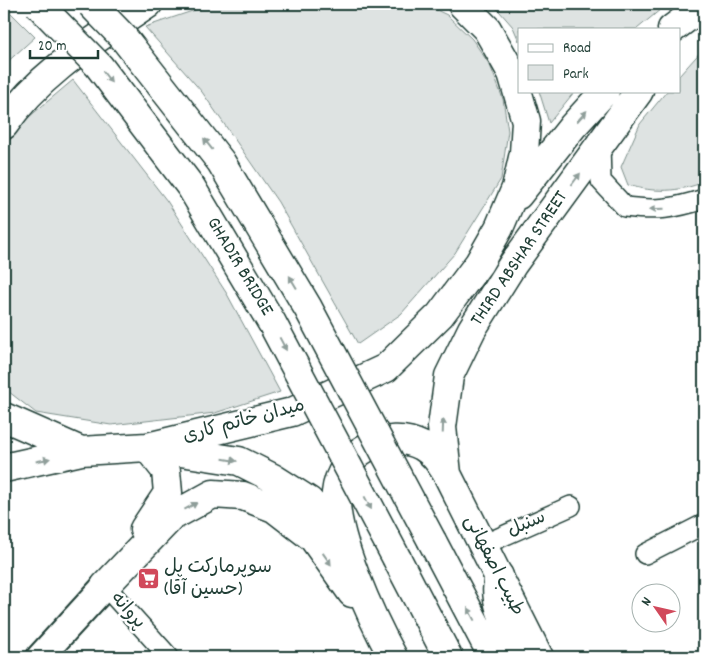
<svg xmlns="http://www.w3.org/2000/svg" width="708" height="661" font-family="Dekko,'Playpen Sans Arabic',sans-serif">
<style>
.green{fill:#dee3e2;stroke:#7e908b}
.lines{fill:none;stroke-linecap:round;stroke-linejoin:round}
.street-casing{stroke:#1f3d34;stroke-width:22}
.secondary-casing{stroke:#1f3d34;stroke-width:30}
.primary-casing{stroke:#1f3d34;stroke-width:31}
.highway-casing{stroke:#1f3d34;stroke-width:31}
.street{stroke:#fff;stroke-width:19}
.secondary{stroke:#fff;stroke-width:26}
.primary{stroke:#fff;stroke-width:28}
.highway{stroke:#fff;stroke-width:28}
.highway-bridge-casing{stroke:#1f3d34;stroke-width:31;stroke-linecap:butt}
.highway-bridge{stroke:#fff;stroke-width:28}
.oneway{fill:#8f9e9a}
.labels{text-anchor:middle;dominant-baseline:central;stroke-width:5;stroke-linejoin:round;paint-order:stroke}
.street-label{font-size:19px;fill:#1f3d34;stroke:#fff}
.poi-label{font-size:19px;fill:#1f3d34;stroke:#fff;text-anchor:start}
</style>
<rect width="100%" height="100%" fill="#fff"/>
<filter id="ink" filterUnits="userSpaceOnUse"><feTurbulence type="fractalNoise" baseFrequency=".02" numOctaves="2"/><feDisplacementMap in="SourceGraphic" scale="10" xChannelSelector="R" yChannelSelector="G"/><feConvolveMatrix kernelMatrix="1 2 1 2 8 2 1 2 1" color-interpolation-filters="sRGB"/></filter>
<g filter="url(#ink)">
<path class="green" d="M213,4H424L447,15L472,39L490,65L503,99L508,131L501,179L455,253L401,314L358,344L278,202L202,92L145,27Z
M493,4H667L637,29H519V41L513,27Z
M4,6L35,37L4,65Z
M704,48V182C679,192 654,193 628,185L621,167L640,124L667,91H679V76Z
M73,80L167,201L227,294L280,392L215,413L111,425L36,413L4,388V147L29,117Z
M539,91H575L549,123Z"/>
<g class="lines">
<defs>
<path id="street" d="M600,144L601,181L625,207C657,211 673,209 704,199
M483,545L571,506
M645,554L704,524
M105,586L169,657"/>
<path id="secondary" d="M40,657L105,586"/>
<path id="primary" d="M672,29L704,5
M4,125C40,72 97,39 148,4
M518,195L573,126L605,91
M4,417L81,451L147,447L292,412L386,368L440,315L479,263L499,228L516,188L524,153L526,121L512,73L487,29L462,4
M161,449L239,461L273,478L309,501L342,541
M4,468L81,451
M447,474L442,427L449,376L472,329L513,264L639,91
M144,529L168,493L166,471L147,447
M105,586L171,517L213,494L243,496L274,508L313,538L352,593
M393,657C372,619 333,535 336,493C340,453 386,427 422,446C434,453 440,463 447,474L539,657"/>
<path id="highway" d="M432,541L493,657
M397,559L448,657
M499,576C491,606 511,631 524,657"/>
</defs>
<use href="#street" class="street-casing"/>
<use href="#secondary" class="secondary-casing"/>
<use href="#primary" class="primary-casing"/>
<use href="#highway" class="highway-casing"/>
<use href="#street" class="street"/>
<use href="#secondary" class="secondary"/>
<use href="#primary" class="primary"/>
<use href="#highway" class="highway"/>
<defs>
<path id="highway-bridge" d="M38,4L99,66L191,187L272,323L397,559
M91,4L123,37L221,162L308,308L432,541"/>
</defs>
<use href="#highway-bridge" class="highway-bridge-casing"/>
<use href="#highway-bridge" class="highway-bridge"/>
</g>
<defs><path id="oneway-solid" d="M-6-.8H1V-3.2L6.5 0L1 3.2V.8H-6Z" transform="scale(1.25)"/></defs>
<g class="oneway">
<use href="#oneway-solid" transform="translate(107 77) rotate(53)"/>
<use href="#oneway-solid" transform="translate(582 116) rotate(-48)"/>
<use href="#oneway-solid" transform="translate(208 144) rotate(-128)"/>
<use href="#oneway-solid" transform="translate(576 179) rotate(-53)"/>
<use href="#oneway-solid" transform="translate(657 209) rotate(178)"/>
<use href="#oneway-solid" transform="translate(293 282) rotate(-121)"/>
<use href="#oneway-solid" transform="translate(283 344) rotate(62)"/>
<use href="#oneway-solid" transform="translate(443 426) rotate(-88)"/>
<use href="#oneway-solid" transform="translate(43 460) rotate(-12)"/>
<use href="#oneway-solid" transform="translate(230 460) rotate(9)"/>
<use href="#oneway-solid" transform="translate(368 503) rotate(62)"/>
<use href="#oneway-solid" transform="translate(191 506) rotate(-29)"/>
<use href="#oneway-solid" transform="translate(327 559) rotate(55)"/>
<use href="#oneway-solid" transform="translate(471 614) rotate(-118)"/>
</g>
</g>
<defs>
<symbol id="supermarket-square" viewBox="-11 -11 22 22"><rect x="-9" y="-9" width="18" height="18" rx="4" fill="#d1495b" stroke="#fff"/><path d="M-6-5.5h2.5l.6 2H6L4.5 2H-2.5L-4.4-4H-6ZM-1.5 3.2a1.3 1.3 0 1 0 .1 0ZM3 3.2a1.3 1.3 0 1 0 .1 0Z" fill="#fff"/></symbol>
</defs>
<g fill-rule="evenodd">
<use href="#supermarket-square" x="136" y="566" width="25" height="25"/>
</g>
<g class="labels">
<g class="street-label">
<text transform="translate(520 259) rotate(-56)">THIRD ABSHAR STREET</text>
<text transform="translate(239 267) rotate(59)">GHADIR BRIDGE</text>
<text transform="translate(244 422) rotate(-15)">میدان خاتم کاری</text>
<text transform="translate(527 525) rotate(-24)">سنبل</text>
<text transform="translate(493 566) rotate(63)">طبیب اصفهانی</text>
<text transform="translate(127 611) rotate(48)">پروانه</text>
</g>
<g class="poi-label">
<text x="164" y="568">سوپرمارکت پل<tspan x="164" dy="22">(حسین آقا)</tspan></text>
</g>
</g>
<rect width="708" height="661" fill="none" stroke="#fff" stroke-width="20"/>
<rect x="10" y="10" width="688" height="641" fill="none" stroke="#1f3d34" stroke-width="2" filter="url(#ink)"/>
<rect x="518" y="28" width="162" height="65" fill="#ffffff" stroke="#a5b1ae"/>
<rect x="528" y="44" width="25" height="8" fill="#ffffff" stroke="#a5b1ae"/>
<text x="563" y="52" font-size="15" fill="#1f3d34">Road</text>
<rect x="528" y="65" width="25" height="15" fill="#dee3e2" stroke="#a5b1ae"/>
<text x="563" y="78" font-size="15" fill="#1f3d34">Park</text>
<g transform="translate(656 608) rotate(304)"><circle r="24" fill="#ffffff" stroke="#a5b1ae"/>
<path d="M0-4L9 19L0 12L-9 19Z" fill="#d1495b"/>
<text y="-8" font-size="14" font-weight="bold" text-anchor="middle" fill="#1f3d34">N</text>
</g>
<path d="M30 50v8h68v-8" fill="none" stroke="#1f3d34" stroke-width="2.5"/>
<text x="38" y="50" font-size="15" fill="#1f3d34" stroke="#ffffff" stroke-width="4" paint-order="stroke">20 m</text>
</svg>
